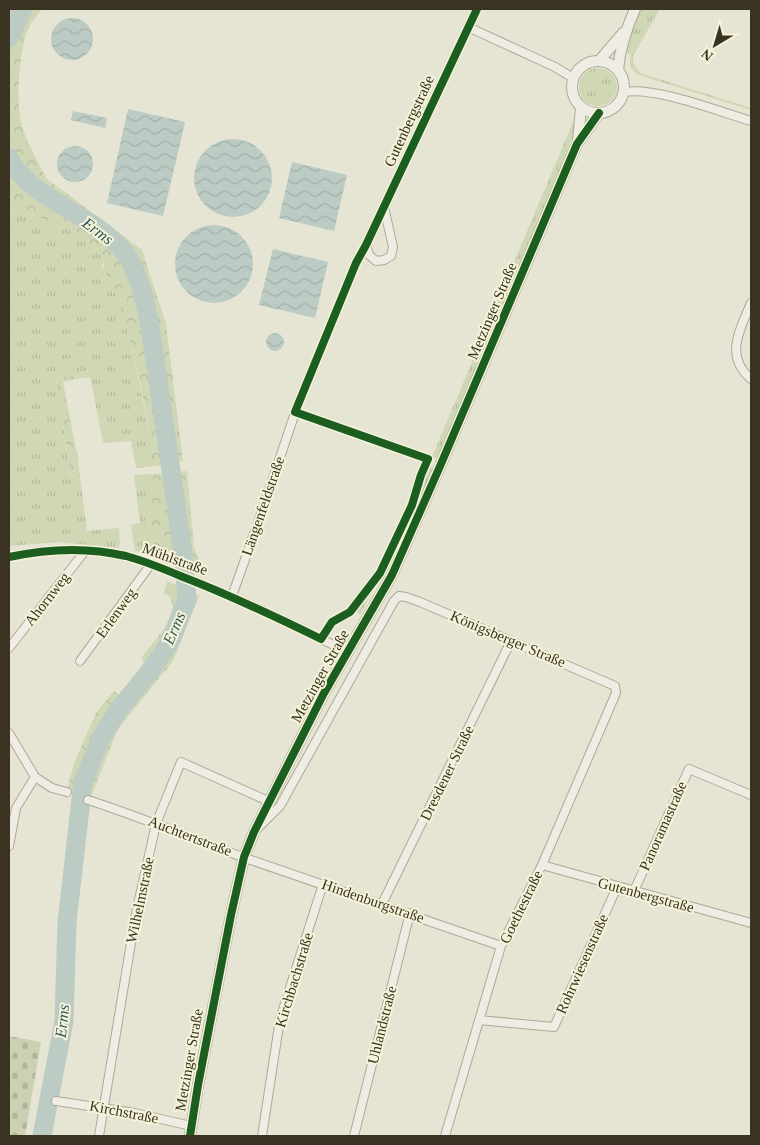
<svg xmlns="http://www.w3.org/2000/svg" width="760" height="1145" font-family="Georgia,serif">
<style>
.grass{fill:url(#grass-tufts)}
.forest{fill:url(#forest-crowns)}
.cemetery{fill:url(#cemetery-stones)}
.water{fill:url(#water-waves)}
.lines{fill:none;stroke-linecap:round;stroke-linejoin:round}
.river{stroke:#bcccc5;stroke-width:19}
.minor-casing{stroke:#aca99a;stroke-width:10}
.tertiary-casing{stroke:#aca99a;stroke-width:12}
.minor{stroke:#eeece3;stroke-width:8}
.tertiary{stroke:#eeece3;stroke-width:10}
.cycleway-casing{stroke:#f5f3d9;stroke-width:11}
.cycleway{stroke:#1b5e20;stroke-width:8}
.labels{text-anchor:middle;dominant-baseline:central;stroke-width:4;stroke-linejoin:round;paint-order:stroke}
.street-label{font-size:15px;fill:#3b3321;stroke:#f5f3d9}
.water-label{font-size:16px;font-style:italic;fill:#31555a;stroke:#f5f3d9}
</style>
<defs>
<pattern id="grass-tufts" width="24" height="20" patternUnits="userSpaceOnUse" patternTransform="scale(1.25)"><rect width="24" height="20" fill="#d0d7b5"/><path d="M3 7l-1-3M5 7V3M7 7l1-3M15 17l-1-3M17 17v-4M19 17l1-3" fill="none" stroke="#b4b99b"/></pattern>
<pattern id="forest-crowns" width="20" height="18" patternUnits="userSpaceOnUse" patternTransform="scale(1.25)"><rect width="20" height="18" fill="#d0d7b5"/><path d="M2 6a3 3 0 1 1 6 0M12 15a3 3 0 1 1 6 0" fill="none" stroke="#b4b99b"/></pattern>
<pattern id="cemetery-stones" width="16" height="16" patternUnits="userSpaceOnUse" patternTransform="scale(1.25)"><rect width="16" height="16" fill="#ccd1b4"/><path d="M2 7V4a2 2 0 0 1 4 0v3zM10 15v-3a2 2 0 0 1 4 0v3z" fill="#b0b49a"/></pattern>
<pattern id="water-waves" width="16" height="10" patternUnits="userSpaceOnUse" patternTransform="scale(1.25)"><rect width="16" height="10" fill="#bcccc5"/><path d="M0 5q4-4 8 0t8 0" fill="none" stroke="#a2b0a9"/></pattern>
</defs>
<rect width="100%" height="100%" fill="#e6e4d2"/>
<path class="grass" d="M641,9H660L633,56V63L640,73L751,108V110L639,75C629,69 629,65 631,55L625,52L635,21Z
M579 87a19 19 0 1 1 38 0a19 19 0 1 1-38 0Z
M575,123L573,135L564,162L439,457L436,458L432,457L568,134L572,124Z
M9,211L39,217L82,236L104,256L102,266L117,296L130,336L156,466L136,468L131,441L103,443L89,371L56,379L71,477H80L87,531L119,528L120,542L119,548L58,542L9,546Z
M429,464L432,468V471L416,508L360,615L355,610L379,577L413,506L422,476L426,468Z
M153,474L149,516L151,554L135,551L131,525L140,523L134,475Z
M416,486L410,505L380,571L374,578L407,504Z"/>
<path class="forest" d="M9,9H42C37,16 30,23 27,31C19,55 16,98 21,123C25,139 39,164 47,179L142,250L166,324L183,461L156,466C145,410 137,352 117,298C111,282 101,273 104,256L82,236L39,217L10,211L9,212Z
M90,371L91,377L80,378L63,382L76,450H77L80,477H71L56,379Z
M187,471L194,547L204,576L151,554L149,516L153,474Z
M167,581L199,596L173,661L118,729L90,799L67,790L74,763L96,713L114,691L120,695L144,663L141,658L175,615L170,596L164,594Z"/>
<path class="cemetery" d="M9,1036L41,1042L25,1136H9Z"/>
<path class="water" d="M51 39a21 21 0 1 1 42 0a21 21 0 1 1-42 0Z
M128,109L185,122L163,216L107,203Z
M73,111L107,118L105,128L71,120Z
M194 178a39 39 0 1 1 78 0a39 39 0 1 1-78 0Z
M57 164a18 18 0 1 1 36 0a18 18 0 1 1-36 0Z
M292,162L347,175L334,231L279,218Z
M175 264a39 39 0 1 1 78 0a39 39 0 1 1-78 0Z
M273,249L328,262L315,318L259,305Z
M266 342a9 9 0 1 1 18 0a9 9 0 1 1-18 0Z"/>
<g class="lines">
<path class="river" d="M9,38L23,9
M9,158C31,200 96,215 125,253C146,280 153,346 158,380C167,440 175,501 184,561L187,599L170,642L151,670L119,709L100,740L83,782L67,922L64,1021L42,1136"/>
<defs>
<path id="minor" d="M468,27L555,67L573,78
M624,92C657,87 717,111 751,121
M384,207L393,247L391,256L384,260L376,261L369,255L366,245L477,9
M751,303C740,330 724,356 751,379
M9,557C46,549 88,547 125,556C146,561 166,570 186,578C241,599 294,626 348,652
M232,596L259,520L294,416
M9,648L85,551
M80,661L151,564
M9,733L35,777L52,788L67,792
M88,800C141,817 193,839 245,858C330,888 416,916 501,946
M256,830L280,806L394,601L399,596L406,597L420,602L615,686L616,693L542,865L501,946L445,1136
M9,846L16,808L35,777
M542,865L751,923
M634,891L689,769L751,795
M382,904L511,641
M479,1020L554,1027L617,887
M56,1101L135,1113L191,1126
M99,1136L136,913L156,824L181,762L268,801
M262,1136L280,1019L323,884
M354,1136L410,913"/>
<path id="tertiary" d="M599,61L623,33
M572 87a26 26 0 1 1 52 0a26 26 0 1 1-52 0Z
M618,70C620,48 626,29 635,9
M578,141L581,107
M190,1136L198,1085L231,915L244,857L254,832L324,693L392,575L441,464L577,144L599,113"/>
</defs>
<use href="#minor" class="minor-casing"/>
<use href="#tertiary" class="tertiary-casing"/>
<use href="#minor" class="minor"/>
<use href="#tertiary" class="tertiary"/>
<defs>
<path id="cycleway" d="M9,557C46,549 88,547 126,556C145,561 164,569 183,577C230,595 276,617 321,639L332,622L350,612L380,573L412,505L421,475L428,459L295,412L356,263L366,245L477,9
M190,1136L198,1085L231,915L244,857L254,832L324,693L392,575L441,464L577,144L599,113"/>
</defs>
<use href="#cycleway" class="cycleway-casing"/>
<use href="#cycleway" class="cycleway"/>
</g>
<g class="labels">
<g class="street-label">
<text transform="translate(409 121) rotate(-65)">Gutenbergstraße</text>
<text transform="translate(492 311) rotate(-67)">Metzinger Straße</text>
<text transform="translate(263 506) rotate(-71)">Längenfeldstraße</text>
<text transform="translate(175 559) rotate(20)">Mühlstraße</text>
<text transform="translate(47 599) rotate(-52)">Ahornweg</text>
<text transform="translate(116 613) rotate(-54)">Erlenweg</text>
<text transform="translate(508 639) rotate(23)">Königsberger Straße</text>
<text transform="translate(320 676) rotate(-61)">Metzinger Straße</text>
<text transform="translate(447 773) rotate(-64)">Dresdener Straße</text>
<text transform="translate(663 826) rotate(-66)">Panoramastraße</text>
<text transform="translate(190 836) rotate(21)">Auchtertstraße</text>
<text transform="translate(646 895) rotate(15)">Gutenbergstraße</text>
<text transform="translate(140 900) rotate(-78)">Wilhelmstraße</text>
<text transform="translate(373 901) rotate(19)">Hindenburgstraße</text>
<text transform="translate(521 907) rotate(-64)">Goethestraße</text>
<text transform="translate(582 964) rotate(-66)">Rohrwiesenstraße</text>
<text transform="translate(294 980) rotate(-73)">Kirchbachstraße</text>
<text transform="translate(382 1025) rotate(-76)">Uhlandstraße</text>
<text transform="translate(189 1060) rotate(-80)">Metzinger Straße</text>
<text transform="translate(124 1112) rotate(11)">Kirchstraße</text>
</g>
<g class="water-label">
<text transform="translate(98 231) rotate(37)">Erms</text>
<text transform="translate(174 628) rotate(-66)">Erms</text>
<text transform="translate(62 1021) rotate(-84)">Erms</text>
</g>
</g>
<rect width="760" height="1145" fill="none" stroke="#3b3321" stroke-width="20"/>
<g transform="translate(715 45) rotate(218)" stroke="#f5f3d9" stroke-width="4" paint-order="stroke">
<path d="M0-4L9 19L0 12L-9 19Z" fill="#3b3321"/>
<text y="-8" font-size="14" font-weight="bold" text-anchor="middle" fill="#3b3321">N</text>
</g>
</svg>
